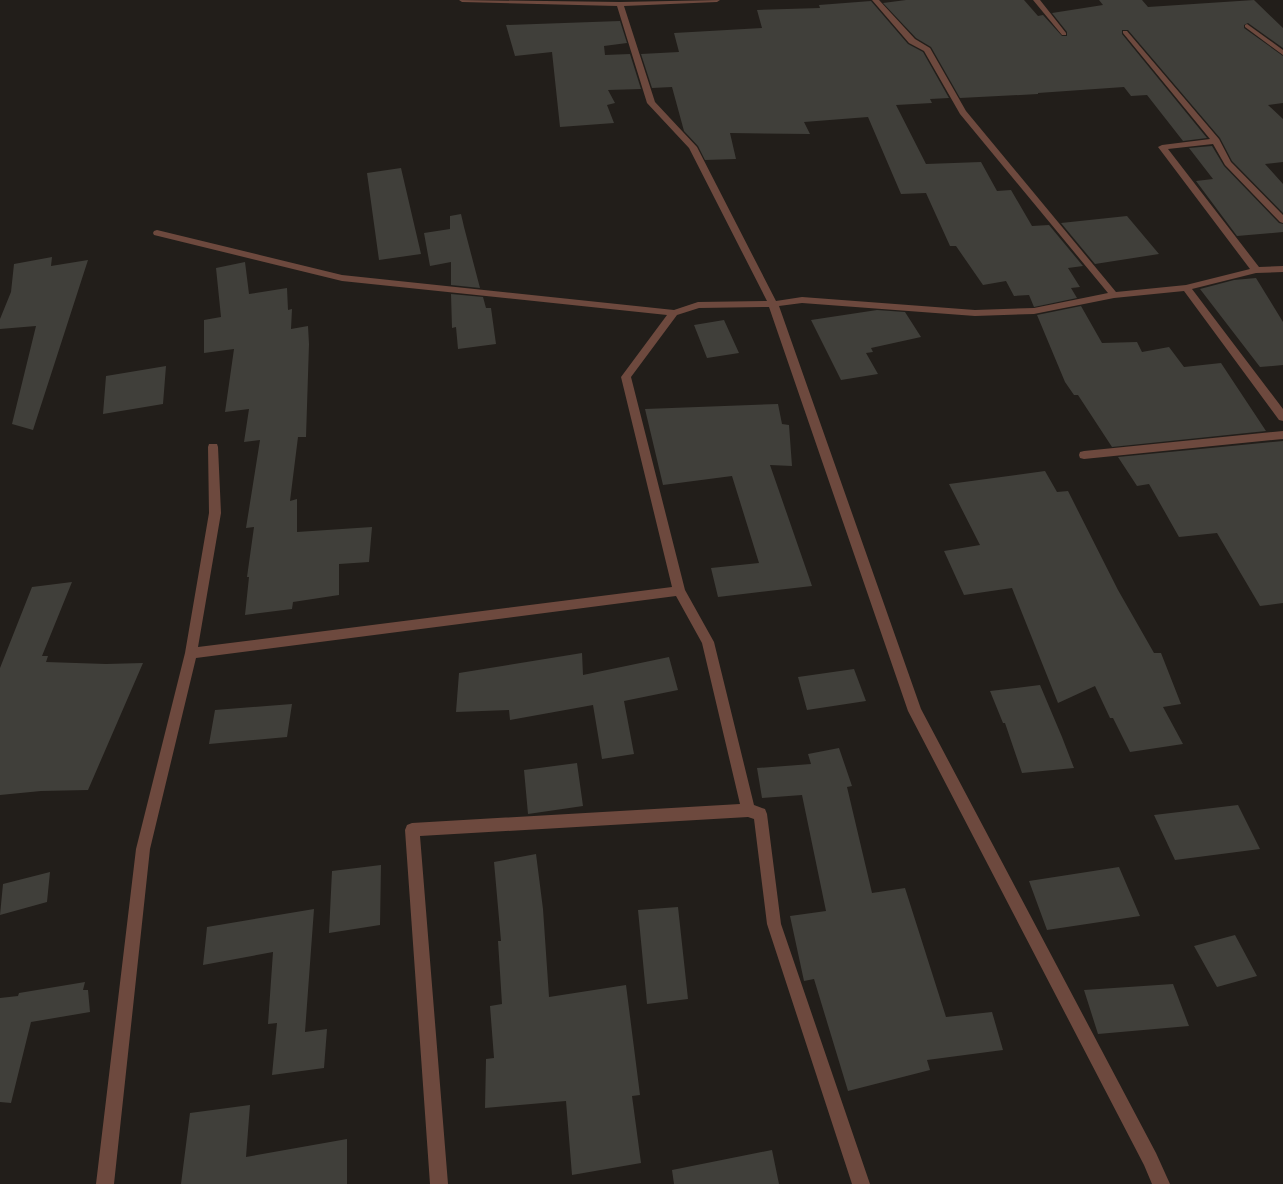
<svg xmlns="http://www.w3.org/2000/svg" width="1283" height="1184" font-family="Merriweather,serif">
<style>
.building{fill:#403f3a}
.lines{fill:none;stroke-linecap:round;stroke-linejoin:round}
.street{fill:#6d493e;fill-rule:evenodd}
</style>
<rect width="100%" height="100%" fill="#221e1a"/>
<path class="building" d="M906,0H1024L1038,16L1043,15L1062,36H1067V32L1052,13L1103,5L1099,0H1142L1148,7L1254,0L1283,28V48L1248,23L1244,25V28L1283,56V103L1268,105L1283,119V162L1265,164L1283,184V213L1232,161L1220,138L1128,30H1122V34L1207,138L1183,141L1147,95L1131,96L1124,87L1038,93V94L960,98L931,47L916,38L883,3Z
M871,1L908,44L923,52L949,98L930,99L932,103L896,105L926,164L981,162L997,191L1011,190L1032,226L1049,225L1083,266L1068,268L1080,287L1071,288L1077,298L1034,307L1029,295L1014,296L1006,281L983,285L956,246H950L926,193L901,194L868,117L804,122L810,134L730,133L736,159L705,160L698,146L684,131L672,87L652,88L641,54L679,52L674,33L762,28L757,10L820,8L819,5Z
M620,21L627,43L604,46L605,55L630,54L641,89L608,90L615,103L607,105L614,123L560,127L552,52L515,56L506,25Z
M1212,146L1224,166L1279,223L1283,224V232L1237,236L1196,181L1213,179L1189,148Z
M401,168L421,254L379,260L367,173Z
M461,214L464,227L480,288L451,285V262L430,266L424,233L450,229V216Z
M1127,216L1159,254L1095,264L1061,223Z
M52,257L51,266L88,260L33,430L12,424L36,326L0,329V319L11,292L14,264Z
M245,262L249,294L287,288L288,310L292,309L291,329L308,326L309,344L306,437H298L290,501L297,499V532L372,527L369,562L339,564V595L293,602L292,609L245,615L249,577H247L254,527L246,528L260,440L244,442L249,409L225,412L234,349L204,353V320L221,317L216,268Z
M1256,278L1283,322V365L1260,367L1200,289L1234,280Z
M451,294L483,297L486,308H491L496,344L458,349L456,327L452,328Z
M1081,306L1102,343L1137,342L1142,352L1169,347L1184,367L1221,363L1266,431L1112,447L1078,395H1074L1065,382L1037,315Z
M877,310L905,312L921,337L871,348L873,352L866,353L878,374L841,380L811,320Z
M724,320L739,353L707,358L694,325Z
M166,366L163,404L103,414L106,376Z
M778,404L782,424L789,425L792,466L770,465L812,586L718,597L711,568L759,563L732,476L663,485L645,409Z
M1283,441V603L1260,606L1217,533L1179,537L1149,484L1137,486L1118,457Z
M1045,471L1057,492L1068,491L1118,590L1154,653H1161L1181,704L1163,707L1183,744L1130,752L1113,718H1110L1095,686L1058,703L1012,588L964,595L944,551L980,545L949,484Z
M72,582L42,656H48L46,662L106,664L143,663L88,790L41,791L0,795V668L32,587Z
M582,653L583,675L669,657L678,690L624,701L634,754L602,759L593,705L510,720L509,710L456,712L459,673Z
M854,669L866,701L807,710L798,677Z
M1040,685L1062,737L1074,768L1022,773L1005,723H1003L990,691Z
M292,704L287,737L209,744L215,710Z
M839,748L852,786L847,787L872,893L905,888L946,1017L992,1012L1003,1050L927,1060L930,1070L848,1091L814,979L804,981L790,916L826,911L802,795L762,798L757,768L811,764L808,754Z
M577,763L583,806L528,814L524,770Z
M1238,805L1260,849L1175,860L1154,815Z
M536,854L543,909L549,997L626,985L640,1095L632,1096L641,1163L572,1175L566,1101L485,1108L486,1059L494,1058L490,1006L502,1004L498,941H501L494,862Z
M381,865L380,925L329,933L332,871Z
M1119,867L1140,916L1047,930L1029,881Z
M50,872L47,902L0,915L3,884Z
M678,907L688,999L647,1004L638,910Z
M314,909L305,1032L327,1029L324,1068L272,1075L277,1023L268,1024L273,952L203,965L207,927Z
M1235,935L1257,976L1217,987L1194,946Z
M85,982L83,990H88L90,1012L31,1022L11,1103L0,1102V998L18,996L19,993Z
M1173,984L1189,1026L1098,1034L1084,990Z
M250,1105L246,1157L347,1139V1184H181L190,1113Z
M772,1150L779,1184H674L672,1170Z"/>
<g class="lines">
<path class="street" d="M459,0L620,2L720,0L717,2L624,6L655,102L697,147L776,301L802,297L975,310L1034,308L1108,293L960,114L924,51L909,43L872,0H879L915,39L930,48L966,111L1116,292L1186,285L1250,269L1158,147L1162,145L1210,139L1123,33V31H1127L1219,139L1231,162L1283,215V223L1280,222L1225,165L1213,144L1168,149L1259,267L1283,266V272L1256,273L1192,289L1283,409V421L1279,420L1184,291L1114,298L1034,314L975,316L802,303L779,306L921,709L1156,1153L1170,1184H1152L1144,1165L908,711L769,307L699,308L677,315L631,377L685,590L714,642L754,805L765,809L767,814L781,924L870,1184H852L767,924L754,819L748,817L420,836L448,1184H430L405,830L407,825L412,823L740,804L702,643L676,596L196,658L150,849L114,1184H96L136,849L185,653L209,513L208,447L209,444H217L218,447L221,513L198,647L672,587L621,377L667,315L342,281L154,235L153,233L154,231L157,230L342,275L674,310L698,302L767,301L689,148L647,103L617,6L462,2Z
M1033,0H1040L1066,33V35H1062Z
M1247,24L1283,50V55L1245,27V25Z
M1283,431V439L1084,459L1080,458L1079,455L1080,452L1084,451Z"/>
</g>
</svg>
